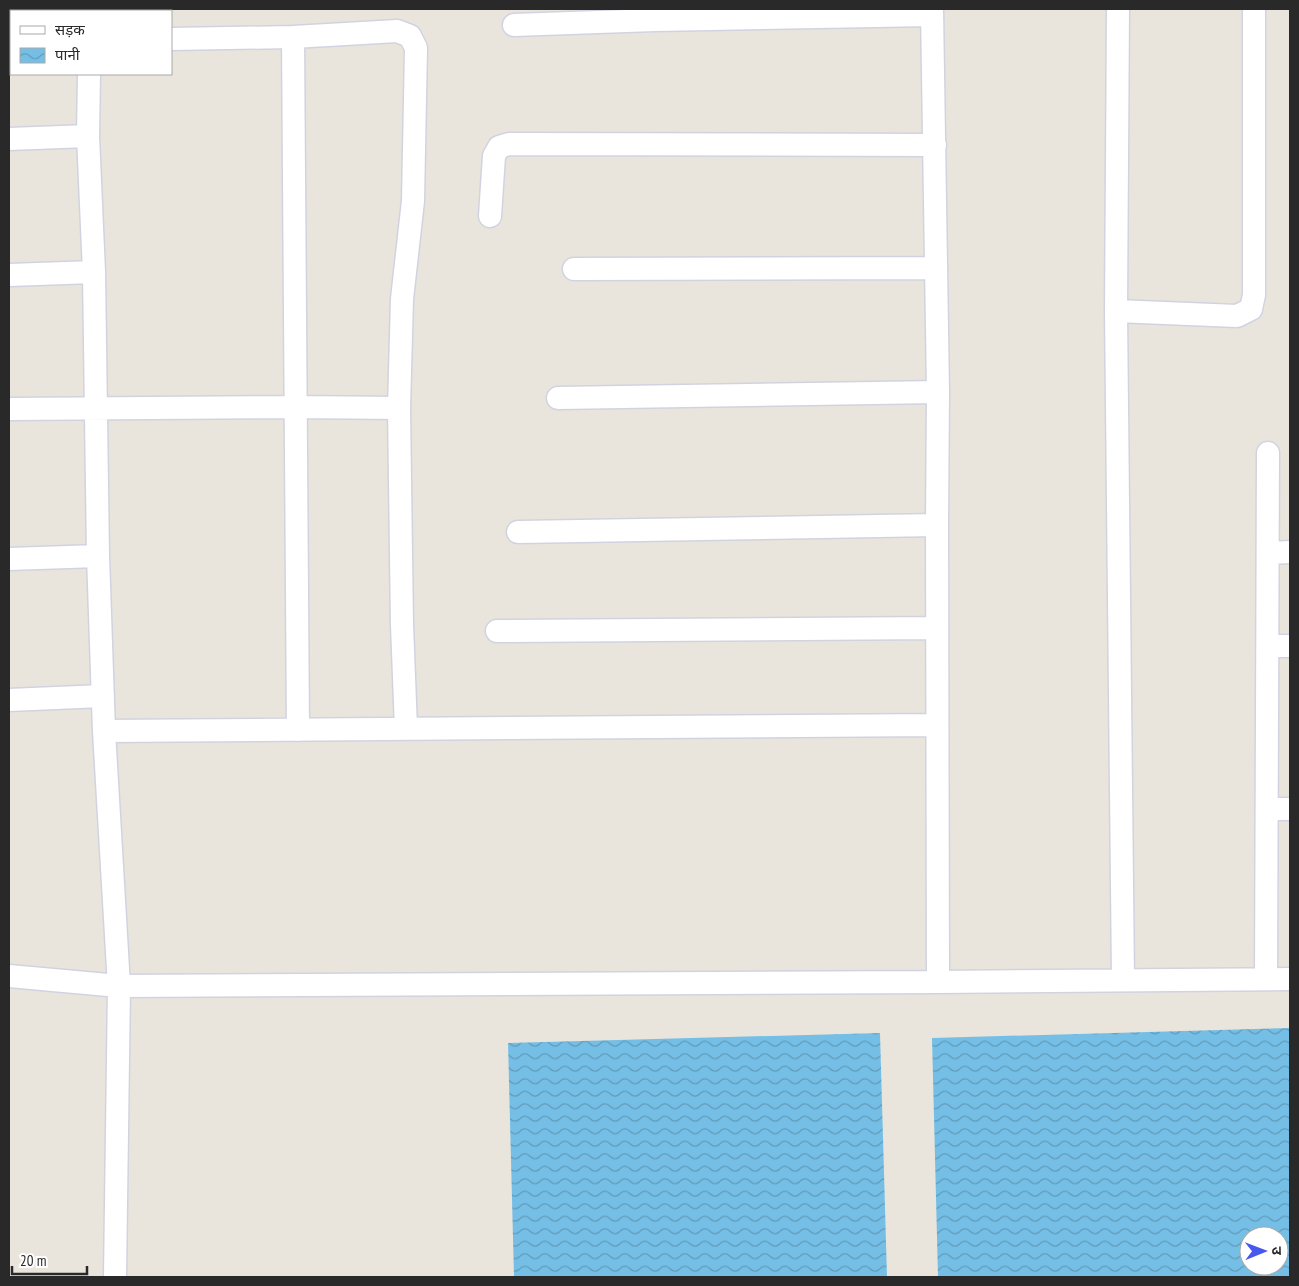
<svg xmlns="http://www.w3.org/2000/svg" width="1299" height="1286" font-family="'PT Sans Narrow','Noto Sans Devanagari',sans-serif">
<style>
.water{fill:url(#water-waves);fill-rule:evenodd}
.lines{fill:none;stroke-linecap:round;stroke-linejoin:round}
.minor-casing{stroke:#d1d3e1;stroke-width:25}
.minor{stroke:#fff;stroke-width:22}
</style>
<defs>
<pattern id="water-waves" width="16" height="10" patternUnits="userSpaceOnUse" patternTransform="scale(1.25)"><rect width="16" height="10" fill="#75bfe6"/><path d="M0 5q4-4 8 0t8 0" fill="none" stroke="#609bba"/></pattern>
</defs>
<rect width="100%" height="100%" fill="#eae5dc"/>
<path class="water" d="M1290,1028V1277H938L932,1038ZM1249,1236H1279V1266H1249Z
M880,1033L887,1277H514L508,1043Z"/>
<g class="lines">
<defs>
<path id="minor" d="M89,9V11
M932,9L938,392L937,525L938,982
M1118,9L1116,311L1123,980
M514,25L655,20L932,15
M293,37L298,730
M171,39L293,37L397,31L410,36L416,48L413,201L402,299L399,408L402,625L406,729
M89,74L88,136L94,272L98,556L104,731L119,986L115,1277
M9,139L88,136
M490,216L494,156L499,147L509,144L935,145
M574,269L936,268
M9,275L94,272
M1116,311L1237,316L1251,309L1254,295V9
M558,398L938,392
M9,409L296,407L399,408
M518,532L937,525
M1268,553L1290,552
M9,559L98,556
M497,631L937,628
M1268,646H1290
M9,700L103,696
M104,731L937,725
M1267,809H1290
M9,976L119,986L938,982L1290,979
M1266,979L1268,453"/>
</defs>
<use href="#minor" class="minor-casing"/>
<use href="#minor" class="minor"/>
</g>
<rect width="1299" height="1286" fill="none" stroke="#292929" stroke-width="20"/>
<rect x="10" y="10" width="162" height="65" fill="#ffffff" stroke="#a9a9a9"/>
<rect x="20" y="26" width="25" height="8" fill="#ffffff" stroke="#a9a9a9"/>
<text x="55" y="35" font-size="15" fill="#292929">सड़क</text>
<rect x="20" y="48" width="25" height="15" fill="url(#water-waves)" stroke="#a9a9a9"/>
<text x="55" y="60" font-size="15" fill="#292929">पानी</text>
<g transform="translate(1264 1251) rotate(89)"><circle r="24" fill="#ffffff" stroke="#a9a9a9"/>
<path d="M0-4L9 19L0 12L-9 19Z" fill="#4658ed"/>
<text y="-8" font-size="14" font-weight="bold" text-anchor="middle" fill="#292929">उ</text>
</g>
<path d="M12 1266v8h75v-8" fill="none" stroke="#292929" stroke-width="2.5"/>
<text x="20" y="1266" font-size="15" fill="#292929" stroke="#ffffff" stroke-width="4" paint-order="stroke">20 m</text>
</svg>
